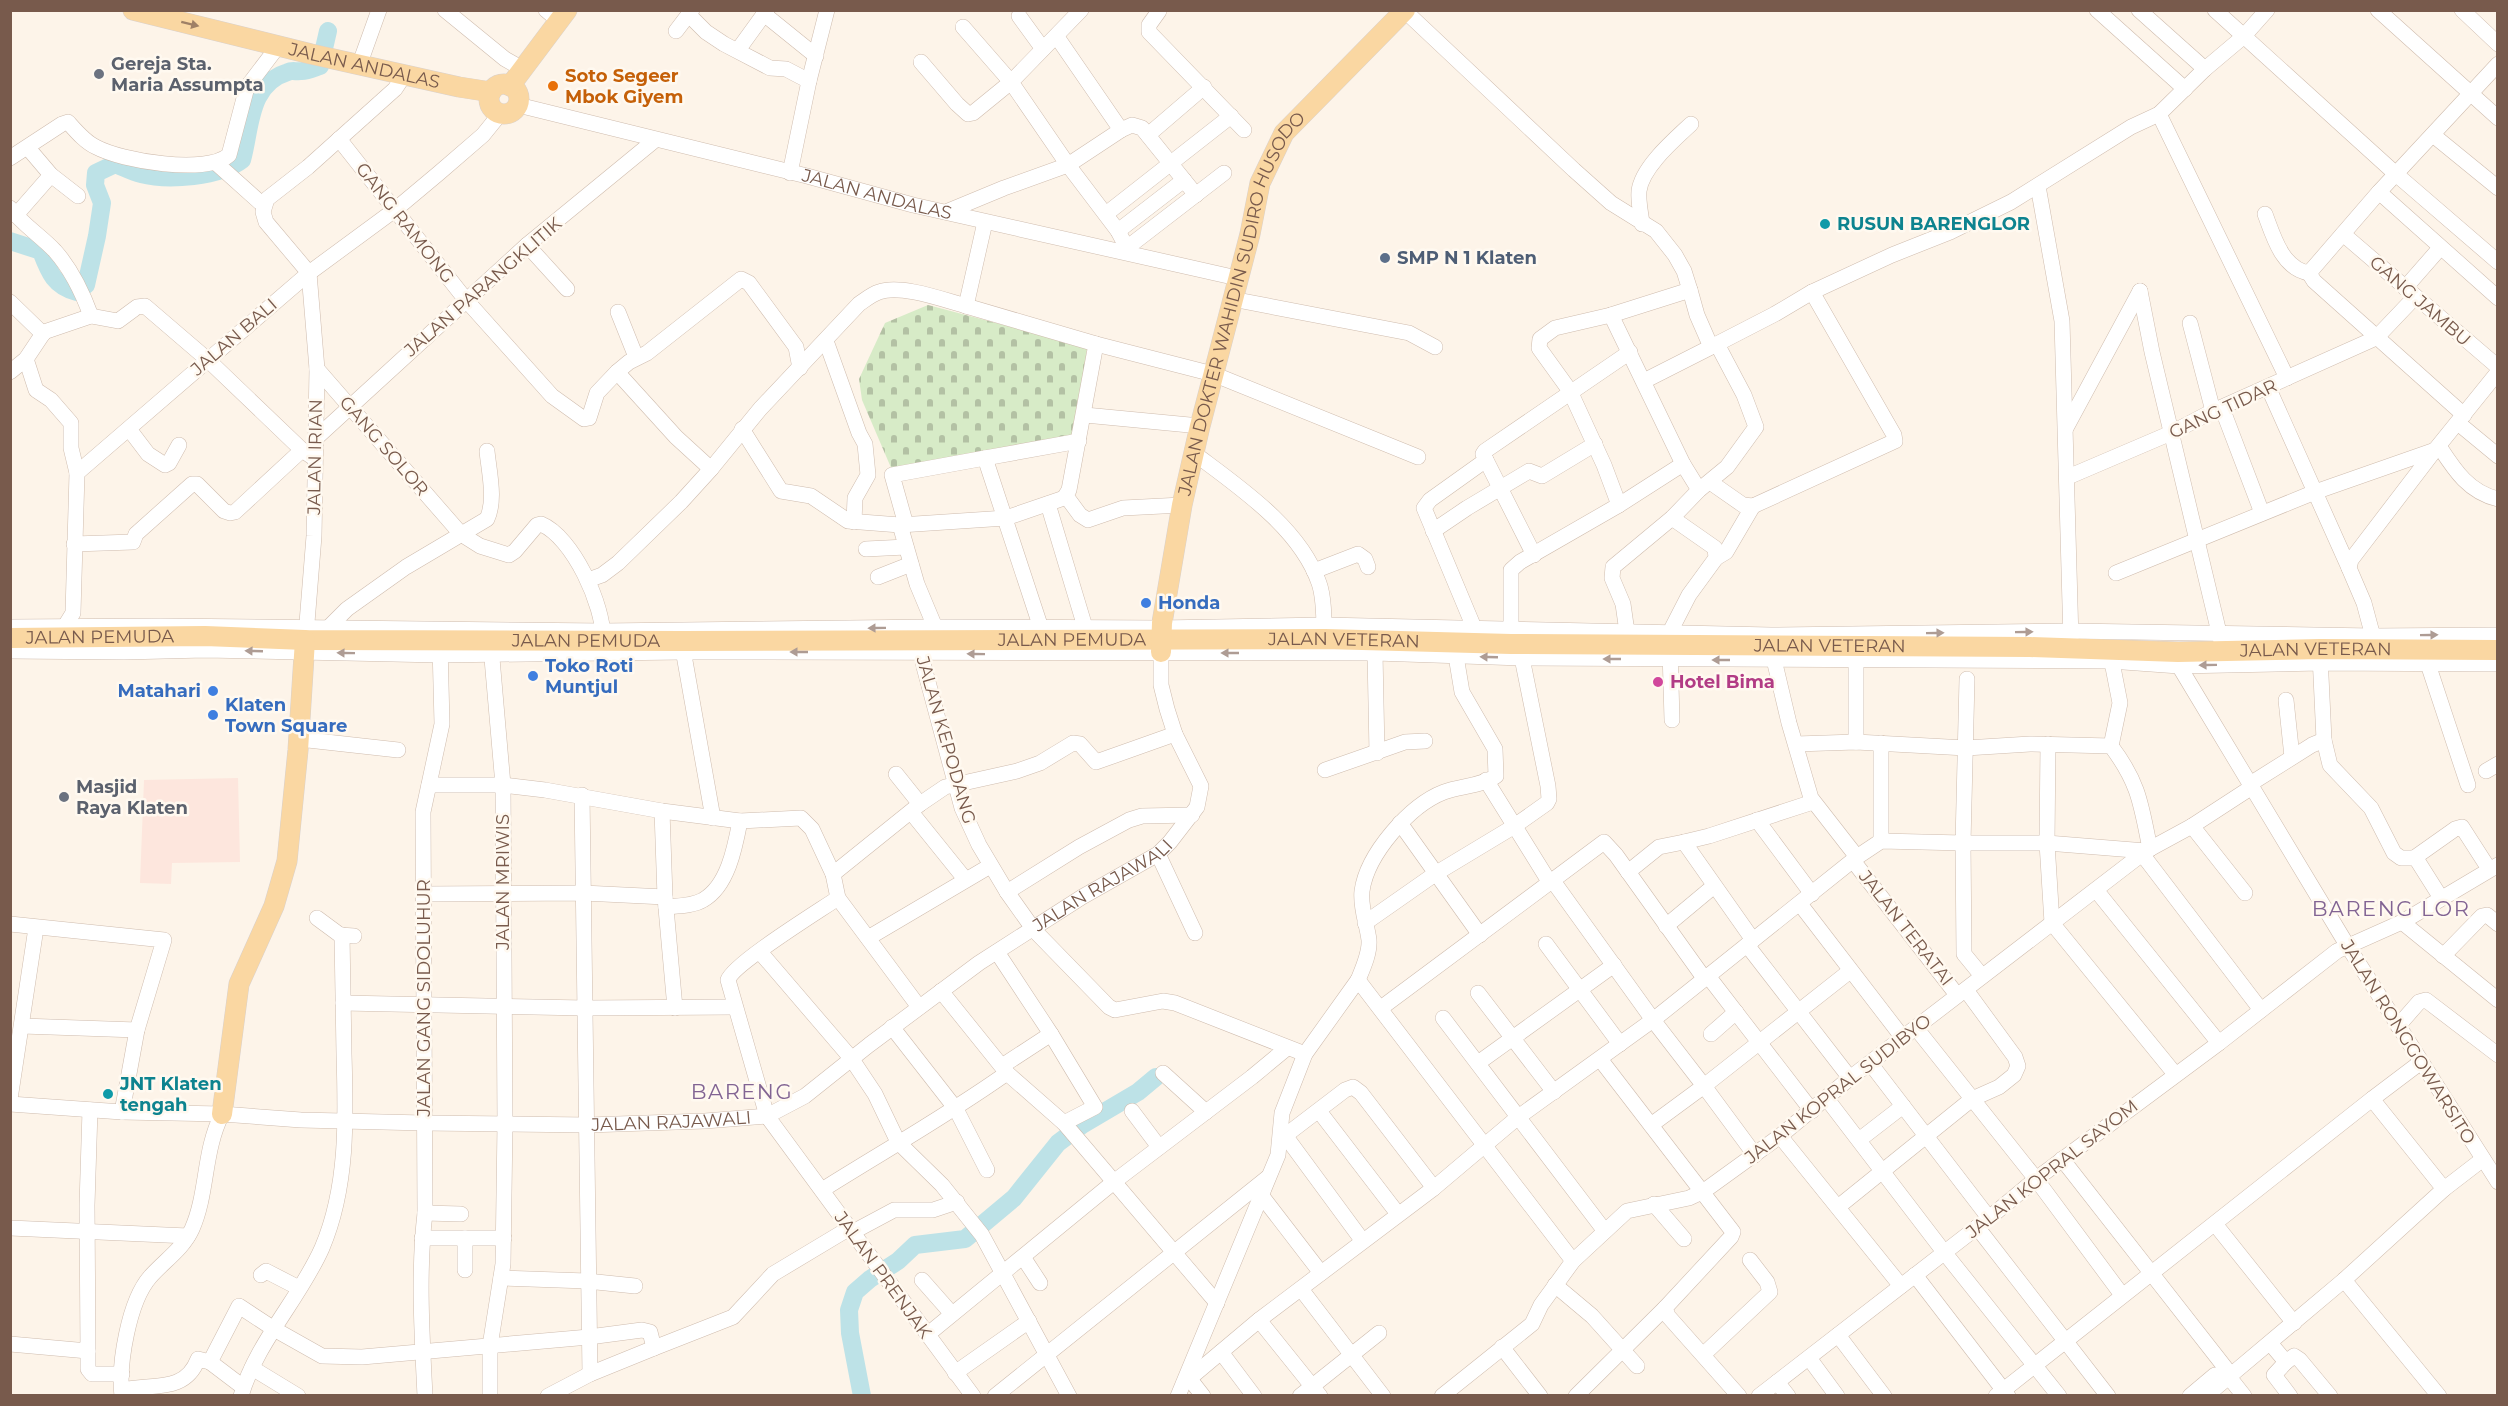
<svg xmlns="http://www.w3.org/2000/svg" width="2508" height="1406" font-family="Montserrat,sans-serif">
<style>
.commercial{fill:#fde6dd}
.cemetery{fill:url(#cemetery-stones)}
.lines{fill:none;stroke-linecap:round;stroke-linejoin:round}
.river{stroke:#bde2e7;stroke-width:18}
.minor-casing{stroke:#cfbcae;stroke-width:16}
.major-casing{stroke:#d9d1cd;stroke-width:21}
.minor{stroke:#fff;stroke-width:15}
.major{stroke:#fad7a2;stroke-width:20}
.oneway{fill:#9f8066}
.oneway2{fill:#ae9c94}
.worship-dot{fill:#6b7280;stroke:#fff9f0;stroke-width:2}
.food-dot{fill:#e8710a;stroke:#fff9f0;stroke-width:2}
.culture-dot{fill:#0f9aa8;stroke:#fff9f0;stroke-width:2}
.service-dot{fill:#5c6f8a;stroke:#fff9f0;stroke-width:2}
.shop-dot{fill:#3f7fe0;stroke:#fff9f0;stroke-width:2}
.hotel-dot{fill:#d1479c;stroke:#fff9f0;stroke-width:2}
.labels{text-anchor:middle;dominant-baseline:central;stroke-width:5;stroke-linejoin:round;paint-order:stroke}
.worship-label{font-size:18px;font-weight:bold;fill:#5b616d;stroke:#fff9f0;text-anchor:start}
.street-label{font-size:18px;fill:#785a4c;stroke:#fff9f0}
.food-label{font-size:18px;font-weight:bold;fill:#c56008;stroke:#fff9f0;text-anchor:start}
.culture-label{font-size:18px;font-weight:bold;fill:#0d838f;stroke:#fff9f0;text-anchor:start}
.service-label{font-size:18px;font-weight:bold;fill:#4e5e75;stroke:#fff9f0;text-anchor:start}
.shop-label{font-size:18px;font-weight:bold;fill:#366cbe;stroke:#fff9f0;text-anchor:start}
.hotel-label{font-size:18px;font-weight:bold;fill:#b23c85;stroke:#fff9f0;text-anchor:start}
.quarter-label{font-size:21px;letter-spacing:1.5px;fill:#826493;stroke:#fff9f0}
</style>
<defs>
<pattern id="cemetery-stones" width="16" height="16" patternUnits="userSpaceOnUse" patternTransform="scale(1.5)"><rect width="16" height="16" fill="#d7ebc7"/><path d="M2 7V4a2 2 0 0 1 4 0v3zM10 15v-3a2 2 0 0 1 4 0v3z" fill="#b3c1a4"/></pattern>
</defs>
<rect width="100%" height="100%" fill="#fdf4e9"/>
<path class="commercial" d="M238,778L240,862L172,863L171,884L140,883L144,780Z"/>
<path class="cemetery" d="M928,305L1087,347L1079,441L895,477L862,400L859,379L885,323Z"/>
<g class="lines">
<path class="river" d="M10,241L41,251C49,272 54,286 77,292L86,285L97,236L102,203L95,185L96,173L115,164C123,167 132,172 141,174C168,181 220,177 242,160C251,128 248,84 288,72C292,70 297,72 302,71C308,71 314,68 320,66L328,31
M862,1396L850,1333L849,1310L855,1292L870,1279L898,1261L915,1245L965,1239L1014,1198L1058,1143L1082,1125L1138,1092L1156,1077"/>
<defs>
<g id="minor">
<path d="M445,10L505,59L521,68"/>
<path d="M546,10L558,20"/>
<path d="M1081,10L1011,82L1068,165L1118,231L1129,252"/>
<path d="M2097,10L2185,89"/>
<path d="M2139,10L2205,69"/>
<path d="M2215,10L2397,175L2498,262"/>
<path d="M2378,10L2498,118"/>
<path d="M2462,10L2498,44"/>
<path d="M1159,11L1149,25V32L1244,130"/>
<path d="M1405,11L1574,170L1611,203L1656,231L1675,255L1684,271L1690,290"/>
<path d="M764,14L816,56"/>
<path d="M689,15L706,32L724,44L770,68L786,69L809,81"/>
<path d="M1019,16L1043,49"/>
<path d="M676,31L692,10"/>
<path d="M738,50L767,10"/>
<path d="M921,62L957,104L968,114L973,113L1011,82L963,27"/>
<path d="M360,63L379,10"/>
<path id="s1" d="M518,105L807,176L913,205L1237,278"/>
<path d="M2159,114L2287,378"/>
<path d="M1121,130L1132,125L1142,128L1196,195"/>
<path d="M1148,135L1204,87"/>
<path d="M2433,135L2498,188"/>
<path d="M339,139L466,300L552,396L584,419L589,418L597,393L617,372L629,362L647,353L741,279L749,283L796,347L800,368"/>
<path d="M10,158L62,124L68,122C76,131 85,142 96,147C122,161 206,175 229,155L247,87L279,45"/>
<path d="M216,163L264,206"/>
<path d="M790,173L809,81L827,10"/>
<path d="M51,175L78,196"/>
<path d="M2038,186L2062,321L2071,640"/>
<path d="M2379,192L2498,298"/>
<path d="M10,208C23,225 41,236 55,251C71,269 83,294 91,316"/>
<path d="M946,212L1004,188L1068,165L1121,130L1057,37"/>
<path d="M1106,214L1231,116"/>
<path d="M2265,214C2273,235 2282,269 2309,273"/>
<path d="M16,215L51,175L28,148"/>
<path d="M1642,224C1641,213 1638,202 1639,191C1642,167 1674,140 1691,124"/>
<path d="M1118,231L1184,180"/>
<path d="M2343,234L2498,367"/>
<path d="M527,245L567,289"/>
<path d="M1128,247L1224,173"/>
<path d="M309,273L266,222L263,212L267,199L308,167L395,89L405,74"/>
<path d="M2405,288L2440,248"/>
<path d="M2140,291L2152,352L2221,641"/>
<path d="M1232,299L1409,333L1435,347"/>
<path d="M10,302L43,334"/>
<path d="M618,312L636,357"/>
<path d="M1611,315L1683,464L1699,490"/>
<path d="M2190,323L2213,411"/>
<path d="M826,341L859,433L865,444L868,475L855,498L854,522"/>
<path d="M1096,344L1213,374L1418,457"/>
<path d="M26,359L36,390L51,400L71,423V448L77,473"/>
<path d="M317,369L461,534L480,546L509,555L515,551L537,525L541,524C573,537 604,606 603,639"/>
<path d="M10,372L26,359L44,332L91,316L118,321L137,307L145,306L208,360L302,450L314,458"/>
<path d="M617,372L676,437L711,469"/>
<path d="M1644,381L1711,347"/>
<path d="M2268,387L2349,568"/>
<path d="M2222,408L2262,513"/>
<path d="M1085,415L1200,426"/>
<path d="M2464,415L2314,281L2309,273L2379,192L2498,64"/>
<path d="M2458,423L2498,456"/>
<path d="M2066,428L2140,291"/>
<path d="M129,429L148,454L165,465L169,463L179,445"/>
<path d="M742,429L781,491L811,496L848,521L900,525L1006,518L1064,498L1069,490L1096,344L966,306L985,222"/>
<path d="M315,439L527,245L655,140"/>
<path d="M2439,446C2454,469 2468,492 2498,499"/>
<path d="M1195,454C1239,487 1300,528 1319,583C1324,597 1324,617 1324,633"/>
<path d="M1486,460L1534,555"/>
<path d="M2068,477L2171,433L2213,411L2376,338L2415,297"/>
<path d="M1710,482L1743,505L1753,506L1895,441L1894,435L1812,292"/>
<path d="M1066,496L1080,515L1088,520L1123,508L1182,505"/>
<path d="M1048,504L1085,627"/>
<path d="M1619,505L1683,464"/>
<path d="M900,525L917,584L935,627"/>
<path d="M906,525L892,475L985,458"/>
<path d="M1433,531L1467,508L1529,471L1542,476L1595,444"/>
<path d="M74,544L133,542L136,534L192,484H197L224,511L230,513L235,512L302,450"/>
<path d="M866,549L906,547"/>
<path d="M1716,558L1726,552L1753,506"/>
<path d="M1314,571L1358,554L1365,559L1368,567"/>
<path d="M2116,573L2315,492L2435,450"/>
<path d="M878,577L911,564"/>
<path d="M588,580L602,575L618,563L681,502L711,469L760,409L859,304C865,300 872,294 879,292C901,284 944,300 966,306"/>
<path d="M10,627L161,626L603,631L935,627L1161,628L1324,625L1771,635L2071,631L2373,636L2498,635"/>
<path d="M329,627L347,609L406,567L487,519C496,500 489,472 487,451"/>
<path d="M1041,628L985,458L1079,441"/>
<path d="M1627,632L1623,604L1612,578L1613,567L1672,518L1699,490L1727,467L1756,427L1744,395L1717,344"/>
<path d="M1670,632L1689,595L1716,558L1715,548L1672,518"/>
<path d="M66,633L65,626L73,613L77,473L309,273L396,209L439,173L483,135L500,114"/>
<path d="M306,635L314,536L317,369L309,273"/>
<path d="M1476,636L1475,630L1424,508L1430,500L1486,460L1483,454L1485,451L1630,352"/>
<path d="M1511,638V570L1520,562L1619,505L1604,465L1570,391L1539,348L1540,339L1555,328L1611,315L1690,290L1697,315L1711,347L1775,314L1812,292L1892,255L1950,232L2011,202L2131,127L2159,114L2205,69L2243,37L2267,10"/>
<path d="M682,644L713,818"/>
<path d="M920,644L924,667L962,808L979,845L1007,892L1034,930L1109,1007L1115,1010L1163,1001L1175,1003L1305,1054"/>
<path d="M2375,644L2364,603L2349,568L2351,560L2435,450L2498,372"/>
<path d="M1670,650L1672,720"/>
<path d="M10,651L124,652L205,650L439,655L682,652L1375,653L1522,658L2110,661L2179,666L2320,663L2498,664"/>
<path d="M1772,651L1789,723L1811,798L1857,857"/>
<path d="M2110,652L2120,703L2111,746"/>
<path d="M1375,653L1377,753"/>
<path d="M2320,655L2324,740L2330,765L2371,808L2394,853L2401,858H2414L2417,860L2441,898"/>
<path d="M2425,655L2468,785"/>
<path d="M2178,658L2179,666L2347,945L2498,1182"/>
<path d="M2286,700L2292,757"/>
<path d="M299,739L398,750"/>
<path d="M1856,742V661"/>
<path d="M1881,743V841"/>
<path d="M1796,744L1856,742L1966,748L2030,744L2111,746C2139,783 2141,804 2150,849"/>
<path d="M2048,744L2047,843L2052,923L2175,1074"/>
<path d="M1325,770L1405,742L1425,741"/>
<path d="M2486,771L2498,764"/>
<path d="M896,774L920,804"/>
<path d="M1486,780L1550,883"/>
<path d="M2250,784L2312,745L2324,740"/>
<path d="M429,785H503L545,790L662,811L740,821L801,818L812,829L833,874L838,898L919,1007"/>
<path d="M582,795L590,1374"/>
<path d="M662,811L665,897L675,1008"/>
<path d="M911,812L965,879"/>
<path d="M1757,820L1812,894"/>
<path d="M1400,823L1480,935"/>
<path d="M2192,826L2245,893"/>
<path d="M1684,842L1709,836L1813,802"/>
<path d="M1158,854L1195,933"/>
<path d="M2142,854L2261,1010"/>
<path d="M2414,858L2455,829L2462,827L2489,869"/>
<path d="M1854,862L1957,995"/>
<path d="M1628,872L1659,847L1684,842L1753,940"/>
<path d="M833,874L920,804L945,787L1017,771L1040,763L1073,743L1080,744L1096,762L1175,734"/>
<path d="M1553,881L1653,1020L1704,1086L1651,1125"/>
<path d="M2096,890L2219,1043"/>
<path d="M1007,892L1079,847L1129,820L1142,816L1192,815"/>
<path d="M424,894L583,893L665,897"/>
<path d="M838,898C819,911 733,964 728,980L767,1116L973,1396"/>
<path d="M1800,904L1903,1038"/>
<path d="M666,907C677,906 693,906 703,900C728,886 735,847 740,821"/>
<path d="M317,918L340,935L354,936"/>
<path d="M2402,922L2498,1000"/>
<path d="M1365,923L1435,874L1513,827L1547,803L1549,799L1548,786L1522,658"/>
<path d="M10,924L164,940L137,1030L122,1112"/>
<path d="M1666,926L1714,886"/>
<path d="M868,938L990,866"/>
<path d="M1546,944L1620,1044"/>
<path d="M1747,945L1850,1078"/>
<path d="M760,952L851,1058L875,1094L898,1142L942,1185L982,1235L1069,1396"/>
<path d="M2443,956L2482,916L2487,915L2498,924"/>
<path d="M1708,976L1812,1111"/>
<path d="M1982,976L1964,954L1963,843H2047L2146,851"/>
<path d="M1358,980C1363,968 1370,953 1369,940C1367,924 1360,907 1362,891C1367,854 1410,805 1444,792C1460,786 1482,786 1496,776L1495,749L1462,692L1456,656"/>
<path d="M941,991L1007,1073L1064,1123L1095,1107L1051,1034L997,952"/>
<path d="M1478,993L1554,1092"/>
<path d="M343,1003L585,1008L735,1007"/>
<path d="M1381,1008L1604,842L1616,855L1704,978"/>
<path d="M1443,1018L1604,1230"/>
<path d="M22,1026L137,1030"/>
<path d="M2398,1026L2419,1002L2426,1000L2498,1055"/>
<path d="M892,1027L956,1109L987,1170"/>
<path d="M1916,1028L2036,1179L2122,1295"/>
<path d="M1711,1034L1736,1012"/>
<path d="M1600,1059L1733,1232L1731,1237L1665,1308L1668,1316L1739,1396"/>
<path d="M1478,1063L1614,965"/>
<path d="M1870,1063L1989,1218"/>
<path d="M1002,1066L1051,1034"/>
<path d="M1163,1073L1206,1112"/>
<path d="M10,1099L36,928"/>
<path d="M1827,1099L1944,1252L2059,1396"/>
<path id="s2" d="M10,1104L122,1112L222,1114L301,1120L424,1123L588,1125L705,1121L767,1116L805,1096L869,1045L979,963L1082,897L1158,854L1170,842L1197,807L1201,786L1175,734L1167,709L1161,685V654"/>
<path d="M1132,1111L1159,1147"/>
<path d="M1319,1111L1398,1214"/>
<path d="M1064,1123L1217,1303"/>
<path d="M1281,1130L1362,1240"/>
<path d="M1286,1135L1345,1090L1353,1087L1361,1093L1434,1188"/>
<path d="M1780,1136L1901,1286"/>
<path d="M1859,1140L1903,1106"/>
<path d="M1755,1155L1704,1086L1850,971"/>
<path d="M2062,1159L2231,1375"/>
<path d="M2444,1189L2483,1159"/>
<path d="M822,1190C884,1151 948,1115 1007,1073"/>
<path d="M1261,1195L1321,1273"/>
<path d="M1654,1204L1684,1239"/>
<path d="M1838,1207L1972,1099L1999,1087L2014,1075L2018,1066L2015,1057L1966,990"/>
<path d="M425,1213L461,1214"/>
<path d="M2215,1224L2294,1323"/>
<path d="M1977,1227L2108,1396"/>
<path d="M10,1228L188,1236"/>
<path d="M851,1233L894,1210H933L957,1202"/>
<path d="M422,1238H504"/>
<path d="M465,1238V1270"/>
<path d="M1023,1257L1040,1283"/>
<path d="M261,1275L266,1271L299,1288"/>
<path d="M1915,1275L2008,1396"/>
<path d="M501,1278L587,1281L635,1286"/>
<path d="M922,1280L952,1314"/>
<path d="M2344,1280L2439,1396"/>
<path d="M1555,1285L1592,1316L1637,1366"/>
<path d="M1301,1289L1383,1396"/>
<path d="M1259,1320L1320,1396"/>
<path d="M927,1335L1115,1181L1252,1077L1287,1048"/>
<path d="M1838,1335L1884,1396"/>
<path d="M2270,1343L2286,1362L2294,1356L2300,1360L2330,1396"/>
<path d="M10,1344L88,1351L87,1205L90,1110"/>
<path d="M1502,1347L1540,1396"/>
<path d="M88,1351V1369L92,1374H122"/>
<path d="M1221,1352L1254,1396"/>
<path d="M1704,1354L1770,1292L1767,1282L1750,1260"/>
<path d="M1809,1358L1837,1396"/>
<path d="M210,1362L243,1387"/>
<path d="M2286,1362L2274,1375L2290,1396"/>
<path d="M252,1368L298,1396"/>
<path d="M955,1373L1029,1321"/>
<path d="M2229,1377L2244,1396"/>
<path d="M1189,1378L1203,1396"/>
<path d="M1777,1382L1788,1396"/>
<path d="M1184,1383L1259,1320L1434,1188L1517,1118L1653,1020L1857,857L1881,841L1963,843L1967,679"/>
<path d="M122,1390C151,1383 185,1394 198,1359L210,1362L239,1306L274,1329L322,1356L362,1357L589,1337L642,1330L650,1332L654,1348L733,1317L773,1274L848,1229"/>
<path d="M122,1396C118,1364 129,1301 150,1277C164,1261 183,1249 192,1229C208,1193 203,1152 222,1114"/>
<path d="M241,1396C256,1343 300,1298 322,1248C348,1187 346,1119 344,1054C343,1015 343,975 342,935"/>
<path d="M425,1396C422,1335 418,1273 425,1213L423,812L442,724L440,645"/>
<path d="M490,1396V1346L503,1264L505,1124L503,785L491,647"/>
<path d="M548,1396L590,1374L654,1348"/>
<path d="M995,1396L1267,1178"/>
<path d="M1178,1396L1278,1155L1282,1113L1305,1054L1358,980L1573,1261"/>
<path d="M1300,1396L1379,1333"/>
<path d="M1442,1396L1532,1324L1541,1305L1573,1261L1627,1211L1689,1198L1704,1191L1780,1136L1850,1078L2146,851L2192,826L2252,787"/>
<path d="M1576,1396L1665,1308"/>
<path d="M1759,1396L1989,1218L2036,1179L2219,1043L2337,951L2402,922L2498,865"/>
<path d="M1996,1396L2372,1099"/>
<path d="M2190,1396L2215,1375"/>
<path d="M2206,1396L2344,1280L2444,1189L2372,1099L2421,1062"/>
</g>
<g id="major">
<path id="s3" d="M133,10L311,54L459,87L491,92"/>
<circle cx="504" cy="99" r="15"/>
<path d="M510,86L567,10"/>
<path id="s4" d="M10,638L205,636L305,640L682,641L1325,639L1511,644L2030,647L2178,652L2320,649L2498,650"/>
<path id="s5" d="M1161,652L1162,623L1182,505L1200,426L1250,234L1260,183L1284,133L1405,10"/>
<path d="M222,1114L239,984L274,906L287,861L298,750L305,640"/>
</g>
</defs>
<use href="#minor" class="minor-casing"/>
<use href="#major" class="major-casing"/>
<use href="#minor" class="minor"/>
<use href="#major" class="major"/>
</g>
<defs><path id="oneway-solid" d="M-6-.8H1V-3.2L6.5 0L1 3.2V.8H-6Z" transform="scale(1.5)"/></defs>
<use class="oneway" href="#oneway-solid" transform="translate(190 24) rotate(14)"/>
<g class="oneway2">
<use href="#oneway-solid" transform="translate(877 628) rotate(179)"/>
<use href="#oneway-solid" transform="translate(2024 632) rotate(-1)"/>
<use href="#oneway-solid" transform="translate(1935 633) rotate(-1)"/>
<use href="#oneway-solid" transform="translate(2429 635) rotate(-1)"/>
<use href="#oneway-solid" transform="translate(254 651) rotate(-178)"/>
<use href="#oneway-solid" transform="translate(799 652) rotate(-180)"/>
<use href="#oneway-solid" transform="translate(346 653) rotate(-179)"/>
<use href="#oneway-solid" transform="translate(1230 653) rotate(180)"/>
<use href="#oneway-solid" transform="translate(976 654) rotate(-179)"/>
<use href="#oneway-solid" transform="translate(1489 657) rotate(-178)"/>
<use href="#oneway-solid" transform="translate(1612 659) rotate(-180)"/>
<use href="#oneway-solid" transform="translate(1721 660) rotate(-180)"/>
<use href="#oneway-solid" transform="translate(2208 665) rotate(179)"/>
</g>
<g class="worship-dot">
<circle cx="99" cy="74" r="6"/>
<circle cx="64" cy="797" r="6"/>
</g>
<circle class="food-dot" cx="553" cy="86" r="6"/>
<g class="culture-dot">
<circle cx="1825" cy="224" r="6"/>
<circle cx="108" cy="1094" r="6"/>
</g>
<circle class="service-dot" cx="1385" cy="258" r="6"/>
<g class="shop-dot">
<circle cx="1146" cy="603" r="6"/>
<circle cx="533" cy="676" r="6"/>
<circle cx="213" cy="691" r="6"/>
<circle cx="213" cy="715" r="6"/>
</g>
<circle class="hotel-dot" cx="1658" cy="682" r="6"/>
<g class="labels">
<g class="worship-label">
<text x="111" y="64">Gereja Sta.<tspan x="111" dy="21">Maria Assumpta</tspan></text>
<text x="76" y="787">Masjid<tspan x="76" dy="21">Raya Klaten</tspan></text>
</g>
<g class="street-label">
<text stroke="none"><textPath href="#s3" startOffset="238">JALAN ANDALAS</textPath></text>
<text stroke="none"><textPath href="#s1" startOffset="370">JALAN ANDALAS</textPath></text>
<text transform="translate(405 223) rotate(52)">GANG RAMONG</text>
<text transform="translate(483 287) rotate(-41)">JALAN PARANGKLITIK</text>
<text transform="translate(2420 301) rotate(41)">GANG JAMBU</text>
<text stroke="none"><textPath href="#s5" startOffset="360">JALAN DOKTER WAHIDIN SUDIRO HUSODO</textPath></text>
<text transform="translate(234 337) rotate(-41)">JALAN BALI</text>
<text transform="translate(2223 409) rotate(-25)">GANG TIDAR</text>
<text transform="translate(384 446) rotate(49)">GANG SOLOR</text>
<text transform="translate(315 457) rotate(-89)">JALAN IRIAN</text>
<text stroke="none"><textPath href="#s4" startOffset="90">JALAN PEMUDA</textPath></text>
<text stroke="none"><textPath href="#s4" startOffset="1062">JALAN PEMUDA</textPath></text>
<text stroke="none"><textPath href="#s4" startOffset="576">JALAN PEMUDA</textPath></text>
<text stroke="none"><textPath href="#s4" startOffset="1334">JALAN VETERAN</textPath></text>
<text stroke="none"><textPath href="#s4" startOffset="1820">JALAN VETERAN</textPath></text>
<text stroke="none"><textPath href="#s4" startOffset="2306">JALAN VETERAN</textPath></text>
<text transform="translate(946 740) rotate(74)">JALAN KEPODANG</text>
<text transform="translate(503 882) rotate(-90)">JALAN MRIWIS</text>
<text stroke="none"><textPath href="#s2" startOffset="1166">JALAN RAJAWALI</textPath></text>
<text transform="translate(1906 928) rotate(52)">JALAN TERATAI</text>
<text transform="translate(424 998) rotate(-90)">JALAN GANG SIDOLUHUR</text>
<text transform="translate(2408 1042) rotate(58)">JALAN RONGGOWARSITO</text>
<text transform="translate(1838 1089) rotate(-38)">JALAN KOPRAL SUDIBYO</text>
<text stroke="none"><textPath href="#s2" startOffset="662">JALAN RAJAWALI</textPath></text>
<text transform="translate(2052 1169) rotate(-38)">JALAN KOPRAL SAYOM</text>
<text transform="translate(883 1275) rotate(54)">JALAN PRENJAK</text>
</g>
<g class="food-label">
<text x="565" y="76">Soto Segeer<tspan x="565" dy="21">Mbok Giyem</tspan></text>
</g>
<g class="culture-label">
<text x="1837" y="224">RUSUN BARENGLOR</text>
<text x="120" y="1084">JNT Klaten<tspan x="120" dy="21">tengah</tspan></text>
</g>
<g class="service-label">
<text x="1397" y="258">SMP N 1 Klaten</text>
</g>
<g class="shop-label">
<text x="1158" y="603">Honda</text>
<text x="545" y="666">Toko Roti<tspan x="545" dy="21">Muntjul</tspan></text>
<text x="201" y="691" text-anchor="end">Matahari</text>
<text x="225" y="705">Klaten<tspan x="225" dy="21">Town Square</tspan></text>
</g>
<g class="hotel-label">
<text x="1670" y="682">Hotel Bima</text>
</g>
<g class="quarter-label">
<text x="2391" y="908">BARENG LOR</text>
<text x="742" y="1091">BARENG</text>
</g>
</g>
<rect width="2508" height="1406" fill="none" stroke="#785a4c" stroke-width="24"/>
</svg>
